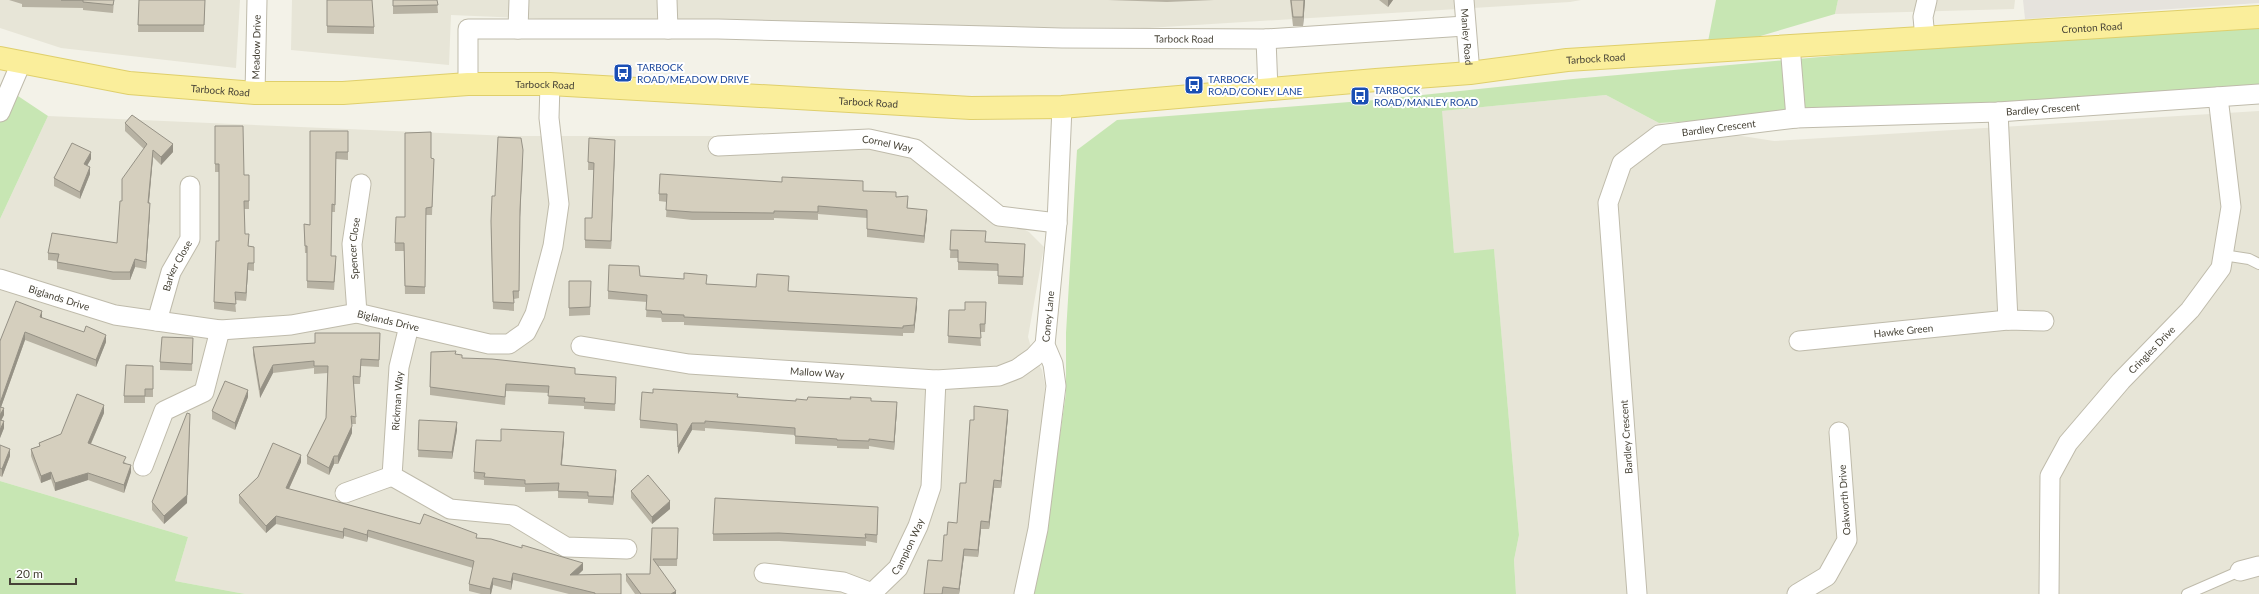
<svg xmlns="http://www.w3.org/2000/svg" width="2259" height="594" viewBox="0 0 2259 594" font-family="Lato,sans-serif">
<rect width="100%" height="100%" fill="#f3f2e8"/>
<path fill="#e7e5d7" d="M0,0H240L236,68L61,48L0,28Z
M292,0H1581L1570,2L1147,28L656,24L451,15L449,65L291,50Z
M1838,0H2015L2014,9L1835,14Z
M1606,95L1659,123L1774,141L2259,111V594H1516L1514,560L1519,535L1494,250L1454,253L1441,111Z
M48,116L511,136H909L999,216L1029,232L1044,247L1028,337L1034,357L1042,370L1045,385L1043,424L1028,532L1015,594H245L175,581L188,537L0,481V219Z"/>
<path fill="#e6e3dd" d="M2023,0H2259V3L2025,19Z"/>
<path fill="#c7e6b3" d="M1716,0H1838L1835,14L1706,52Z
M2259,18V91L1659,123L1606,95L1442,111L1454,253L1494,249L1519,535L1514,560L1516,594H1031L1046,533L1066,393V333L1077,150L1117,120L1375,100L1573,79Z
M12,92L48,116L0,219V116Z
M0,481L188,537L175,581L245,594H0Z"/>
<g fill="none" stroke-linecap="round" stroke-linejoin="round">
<defs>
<path id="service" d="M2223,255L2249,259L2259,264
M2187,594L2240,571"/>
<g id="minor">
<path d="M667,0L668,29"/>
<path id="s1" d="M1464,0L1470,73"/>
<path d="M518,29L519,0"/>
<path d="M1925,38L1923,17L1927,0"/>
<path d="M1266,39L1465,26"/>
<path d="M1790,45L1796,118"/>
<path id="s2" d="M468,84V29H718L1062,38L1266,39L1268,90"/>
<path id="s3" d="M255,93L257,0"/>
<path d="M0,112L21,63"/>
<path d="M1998,112L2008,320"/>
<path id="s4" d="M718,146L869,139L915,149L999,216L1057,223"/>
<path id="s5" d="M0,279L115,315L220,330L291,325L357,313L489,344H509L526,332L535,314L553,246L559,204L549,118L550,84"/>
<path id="s6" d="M357,313L352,244L361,184"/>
<path id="s7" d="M157,321L171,272L190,239V186"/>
<path d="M409,326L399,367L392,476L450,509L513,515L566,547L627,549"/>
<path id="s8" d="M1799,341L2008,320L2044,321"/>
<path id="s9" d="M581,346L689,364L936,380L999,376L1017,369L1034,357L1045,345"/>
<path d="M143,466L164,411L204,392L220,330"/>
<path d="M345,493L392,476"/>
<path d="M2240,571L2259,566"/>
<path id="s10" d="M764,573L843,582L872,593L898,568L918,526L931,487L936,380"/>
<path id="s11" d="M1024,594L1038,529L1056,386L1053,364L1045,345L1057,223L1062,107"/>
<path id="s12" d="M1637,594L1608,203L1622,163L1659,135L1796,118L1998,112L2259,94"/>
<path d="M1797,594L1827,576L1847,540L1839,432"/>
<path id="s13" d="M2049,594L2050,476L2068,443L2121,381L2190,310L2221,268L2231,207L2218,97"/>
</g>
<g id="primary">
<path id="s14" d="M0,58L129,83L255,93H343L468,84H550L971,108L1062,107L1376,80L1470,73L1567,60L2259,17"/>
</g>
</defs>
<use href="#service" stroke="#bfbbab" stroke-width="12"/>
<use href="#minor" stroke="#bfbbab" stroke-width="21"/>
<use href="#primary" stroke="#dfcf6b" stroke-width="24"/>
<use href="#service" stroke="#fff" stroke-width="10"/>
<use href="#minor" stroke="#fff" stroke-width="19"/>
<use href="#primary" stroke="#faee9b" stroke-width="22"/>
</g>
<path fill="#b7b2a3" d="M9,0H114L113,13L83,10V8L22,7V4Z
M139,0H205L204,32H138Z
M327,0L374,27V34L327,33Z
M393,0H437L438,13L393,14Z
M1108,0H1214L1167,2Z
M1290,0H1305L1303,26H1293Z
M1379,0H1393L1388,7Z
M125,123L173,152L161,165L153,157L149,203L150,211L146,269L135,267L130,280H113L57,269V261L48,260V253L117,243L122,201L144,149L125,131Z
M215,126L244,175H249V209H244L245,234L249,241L248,246L254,247V271L248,270L246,301L235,300L236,312L214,309V302L219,241V172H215Z
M310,131H348V160L336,159L335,212H332L331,256L336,264L334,290L307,288V253H305L304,224L310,225Z
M589,138L615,147L611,249L585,248V218H592L594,170H588Z
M431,158L434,159L432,215H426L425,294H405L404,251H395V243L405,217Z
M523,158L520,217L519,298L514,299V311L493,309L491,229Z
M91,159L87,165L90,174L80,199L54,186V178Z
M863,191L896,197L908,204L907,208L927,217L924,243L867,237V218L818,214V220L774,218V220H692L666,217L667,202L659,201V194Z
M951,230L986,242L1025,252L1023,285L998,284V271L958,270V258H950Z
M640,276L707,284L788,291L917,306L914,333H903V336L684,325V322H662L661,318L646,317L647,302L608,299V291Z
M569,281L591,288L590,315L569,316Z
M949,310H986L985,332H980L981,346L948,343Z
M42,318L106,342L96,367L25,340L1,407L4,415L1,420L4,428L0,438V341Z
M380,333L379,367L361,366L360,384H354L356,424H352V433L338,464H334L329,475L307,464V456L326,418L328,373L314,374V368L273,373L260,398L253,355V347L315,343Z
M193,338L192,371L160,370V362Z
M456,354L462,358L575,374L616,385L615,411L584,409V406L548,404L549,393L506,391L505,405L430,395V387Z
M153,366V397H145V403H124V396Z
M248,397L235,430L212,419V411Z
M738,397L796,401L807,400L871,401L897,409L894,450L869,446V449L837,448V446L795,444V435L705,428V431L692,430L678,454L677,431L640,428V420Z
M104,413L91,444L126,463L131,472L124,493L88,480L55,491L51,479L41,483L31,456V449L39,446V443L61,434Z
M1008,417L1001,488H994L989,529H981L978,557L964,556L959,594H924L942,561L947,535L957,523L966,483L974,420Z
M419,420L457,430L452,459L418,457Z
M564,439L562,465L616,477L613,505L588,503V499L558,498V491L525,492V487L484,485V480L474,479V472L501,441Z
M0,445L10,456L2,477L0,476Z
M301,462L289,489L420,524L477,538L583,570L578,575L621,594H569L513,580L511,590L493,585L491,594H481L469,591V584L473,568L368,537L367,542L344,536L343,539L276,524L266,533L239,503V495L258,477Z
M631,491L670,509L652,524L631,498Z
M152,502L187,503L164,524L152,510Z
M878,515L877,543L866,541V546L779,541H713V534Z
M652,528L678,535L677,566H658L676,594H635L626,581V574H650Z"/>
<path fill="#959185" d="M1304,0H1305L1303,26V17Z
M1388,0H1393L1388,7Z
M615,140V147L611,249V241Z
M173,144V152L161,165V157Z
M153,150V157L148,211V203Z
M523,150L520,217L519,298L520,210Z
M91,152V159L84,171V164Z
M90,167V174L80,199V192Z
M150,203V211L146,269V262Z
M927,210V217L924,243V236Z
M135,259V267L130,280V272Z
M248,263V270L246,301V293Z
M917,298V306L914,333V325Z
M42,311V318L40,317Z
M25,332V340L0,410V403Z
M106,335V342L96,367V360Z
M273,365V373L260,398V390Z
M248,390V397L235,430V423Z
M897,402V409L894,450V442Z
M104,405V413L88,450V443Z
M4,408V415L0,423V415Z
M1008,410V417L1001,488V481Z
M4,421V428L0,438V430Z
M190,421L187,503L164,524V516Z
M457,422V430L452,459V452Z
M692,423V430L678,454V447Z
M352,426V433L338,464V456Z
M564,432V439L561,472V465Z
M10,449V456L2,477V469Z
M301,455V462L286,495V488Z
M334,456V464L329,475V468Z
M131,465V472L124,493V485Z
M616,470V477L613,505V497Z
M51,472V479L41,483V476Z
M88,473V480L55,491V483Z
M994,480V488L989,529V522Z
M670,501V509L652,524V517Z
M276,516V524L266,533V526Z
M981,521V529L978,557V550Z
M344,528V536L343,539V532Z
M368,530V537L367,542V535Z
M964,549V556L959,594V589Z
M583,563V570L570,582V575Z
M513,573V580L511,590V582Z
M493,578V585L491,594H490V589Z
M676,591V594H671Z"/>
<path fill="#d5cfbe" stroke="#959185" d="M61,0H114L113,5L83,2V0Z
M139,0H205L204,25H138Z
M327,0H372L374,27L327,26Z
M393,0H437L438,5L393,6Z
M1291,0H1304L1303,17H1293Z
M132,115L173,144L161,157L153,150L148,203H150L146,262L135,259L130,272H113L57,262L59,254L48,253L52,233L117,243L120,201H122V179L147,144L125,123Z
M215,126H243L244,175H249V201H244L245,234H249L248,246L254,247V263H248L246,293L235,292L236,304L214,302L216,241H219V164H215Z
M310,131H348V152H336L335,205L332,204L331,256H336L334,282L307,281V246H305L304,224L310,225Z
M431,132V158L434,159L432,207L426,208L425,287L405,286L404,243H395L396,217H405V133Z
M498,137L521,138L523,150L520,210L519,291H513L514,303L493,302L491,221L492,196H495Z
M589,138L615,140L611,241L585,240V218H592L594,163L588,162Z
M72,143L91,152L84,164L90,167L80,192L54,178Z
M660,174L782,182V177L863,181V191L896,192V197L908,196L907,208L927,210L924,236L867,229V210L818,206V212L774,211V213L692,212L666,210L667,194H659Z
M951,230L986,231L985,242L1025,244L1023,277L998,276V264L958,262V250H950Z
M609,265L639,266L640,276L684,279V273L707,275L706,284L756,287L757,274L789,276L788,291L917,298L914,325L903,326V328L684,317V315L662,314L661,311L646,310L647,295L608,291Z
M569,281H591L590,307L569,308Z
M16,301L42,311L40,317L84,332L86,326L106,335L96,360L25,332L0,403V341Z
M965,302H986L985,324H980L981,338L948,336L949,310H965Z
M315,333H380L379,360L361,359L360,377L353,376L356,417L351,416L352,426L338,456H334L329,468L307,456L326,418L328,366H314V361L273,365L260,390L253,347L315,343Z
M162,337L193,338L192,364L160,362Z
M456,351L455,354L462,355V358L492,359L575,368V374L616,377L615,404L584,402L585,398L548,396L549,386L506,384L505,397L430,387L431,352Z
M126,365L153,366V389H145V396H124Z
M225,381L248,390L235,423L212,411Z
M653,389L738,394L737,397L796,401V399L807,400L808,397L851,399L850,397L871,398V401L897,402L894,442L869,439V441L837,440V439L795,436V428L705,421V423H692L678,447L677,424L640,420L642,392L653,393Z
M77,394L104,405L88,443L126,457L123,463L131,465L124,485L88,473L55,483L51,472L41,476L31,449L40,446L39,443L61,434Z
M974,406L1008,410L1001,481L994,480L989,522L981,521L978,550L964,549L959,589L943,587L942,594H924L928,560L942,561L944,535H947L948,522L957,523L960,483H966L970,420H974Z
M0,407L4,408L0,415Z
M187,413L190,414L187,495L164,516L152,502Z
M0,420L4,421L0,430Z
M419,420L457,422L452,452L418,450Z
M501,429L564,432L561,465L616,470L613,497L588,496V492L558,491L559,483L525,484V480L484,477L485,473L474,472L476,440L501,441Z
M273,443L301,455L286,488L420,524L424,514L477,534L476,538L491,539L522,548V545L583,563L570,575L621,574V594H595V593L513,573L511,582L493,578L490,589L469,584L474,561L368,530L367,535L344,528L343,532L276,516L266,526L239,495L258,477Z
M0,445L10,449L2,469L0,468Z
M648,475L670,501L652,517L631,491Z
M715,498L878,507L877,535L865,534L866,538L779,533L713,534Z
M652,528H678L677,559H653L676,591L671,594H641L626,574H650Z"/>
<defs>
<symbol id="bus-square" viewBox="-11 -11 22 22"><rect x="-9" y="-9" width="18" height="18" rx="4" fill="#1a4fb4" stroke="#fff"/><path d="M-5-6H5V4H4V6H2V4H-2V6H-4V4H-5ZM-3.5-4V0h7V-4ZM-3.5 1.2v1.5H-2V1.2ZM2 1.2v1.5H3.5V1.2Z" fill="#fff"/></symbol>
</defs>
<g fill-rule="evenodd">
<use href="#bus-square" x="612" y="62" width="22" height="22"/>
<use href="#bus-square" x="1183" y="74" width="22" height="22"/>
<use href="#bus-square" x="1349" y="85" width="22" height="22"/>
</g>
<g text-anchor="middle" stroke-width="4" stroke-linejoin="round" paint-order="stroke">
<g font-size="10" fill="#474337" stroke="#fff">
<text dy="4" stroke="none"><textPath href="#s14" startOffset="2099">Cronton Road</textPath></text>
<text dy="4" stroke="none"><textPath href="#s1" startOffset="37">Manley Road</textPath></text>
<text dy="4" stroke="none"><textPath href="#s2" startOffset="771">Tarbock Road</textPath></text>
<text dy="4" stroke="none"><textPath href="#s3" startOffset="46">Meadow Drive</textPath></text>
<text dy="4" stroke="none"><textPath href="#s14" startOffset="1602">Tarbock Road</textPath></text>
<text dy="4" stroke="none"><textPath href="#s14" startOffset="548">Tarbock Road</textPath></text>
<text dy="4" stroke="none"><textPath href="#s14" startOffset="223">Tarbock Road</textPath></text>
<text dy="4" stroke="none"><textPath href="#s14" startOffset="872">Tarbock Road</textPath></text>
<text dy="4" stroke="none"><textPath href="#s12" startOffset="866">Bardley Crescent</textPath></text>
<text dy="4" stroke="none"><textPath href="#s12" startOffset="541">Bardley Crescent</textPath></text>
<text dy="4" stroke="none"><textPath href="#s4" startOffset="170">Cornel Way</textPath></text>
<text dy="4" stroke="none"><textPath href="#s6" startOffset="65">Spencer Close</textPath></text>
<text dy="4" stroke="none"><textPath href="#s7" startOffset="59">Barker Close</textPath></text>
<text dy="4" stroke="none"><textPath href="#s5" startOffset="62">Biglands Drive</textPath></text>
<text dy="4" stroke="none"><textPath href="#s11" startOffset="282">Coney Lane</textPath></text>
<text dy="4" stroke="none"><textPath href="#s5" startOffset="397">Biglands Drive</textPath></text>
<text dy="4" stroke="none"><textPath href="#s8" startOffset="105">Hawke Green</textPath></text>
<text dy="4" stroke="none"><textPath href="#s13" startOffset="281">Cringles Drive</textPath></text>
<text dy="4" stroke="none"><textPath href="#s9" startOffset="238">Mallow Way</textPath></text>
<text transform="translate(397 401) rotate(-86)" y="4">Rickman Way</text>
<text transform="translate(1626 437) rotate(-94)" y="4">Bardley Crescent</text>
<text transform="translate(1844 500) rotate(-94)" y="4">Oakworth Drive</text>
<text dy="4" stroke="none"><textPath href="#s10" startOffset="170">Campion Way</textPath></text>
</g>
<g font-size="10" fill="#164399" stroke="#fff" text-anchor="start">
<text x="637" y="71">TARBOCK<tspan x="637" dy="12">ROAD/MEADOW DRIVE</tspan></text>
<text x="1208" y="83">TARBOCK<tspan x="1208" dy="12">ROAD/CONEY LANE</tspan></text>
<text x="1374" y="94">TARBOCK<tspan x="1374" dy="12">ROAD/MANLEY ROAD</tspan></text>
</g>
</g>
<path d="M10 578v6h66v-6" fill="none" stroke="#474337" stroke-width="2"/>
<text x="16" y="578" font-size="12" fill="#474337" stroke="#ffffff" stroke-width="3" paint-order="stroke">20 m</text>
</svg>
